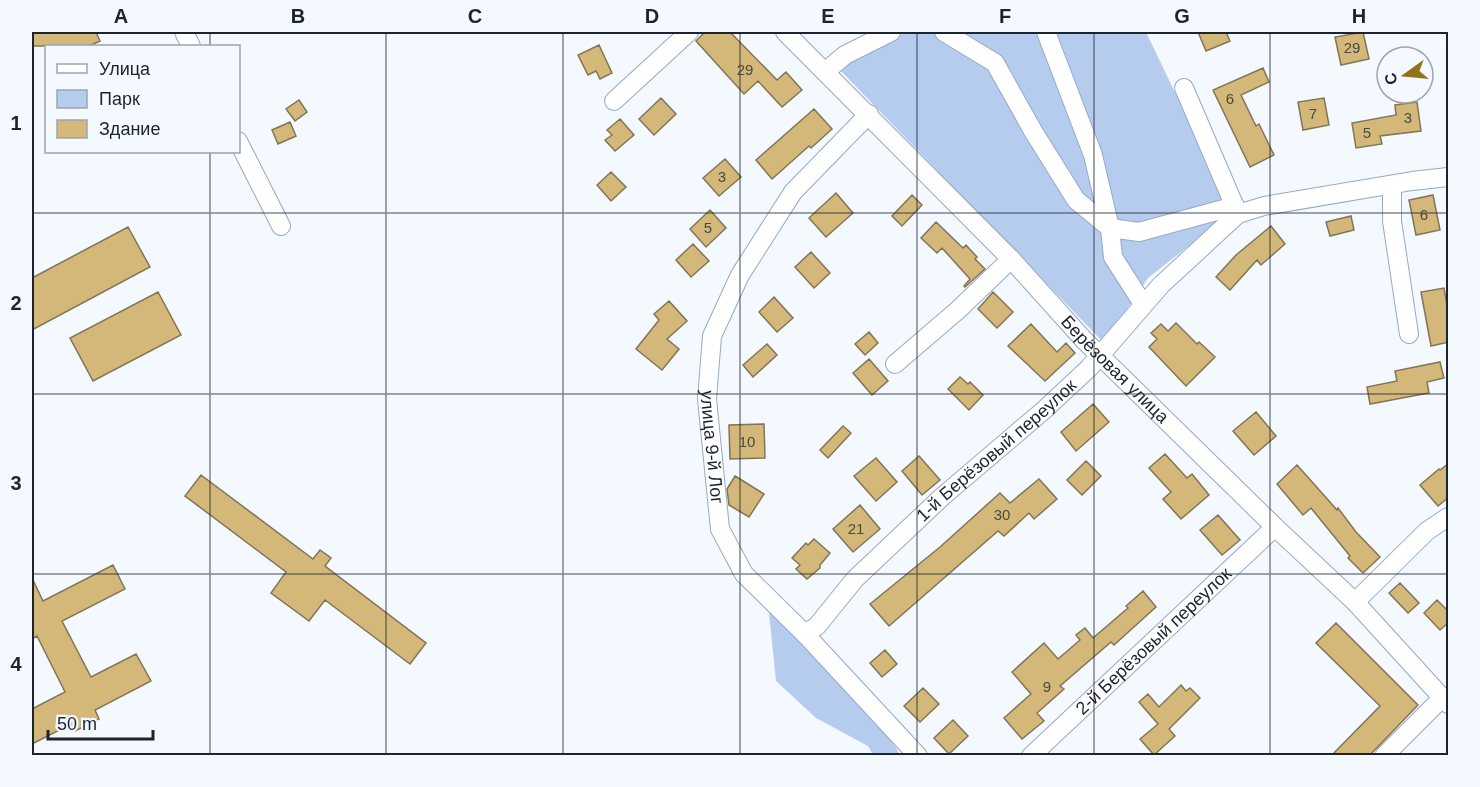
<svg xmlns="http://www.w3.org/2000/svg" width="1480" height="787" viewBox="0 0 1480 787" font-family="Arial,sans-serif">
<rect width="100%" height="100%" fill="#f4f8ff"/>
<path fill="#b6ccef" d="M907,32H1146L1225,197L1223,219L1148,278L1104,343L838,68L846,56Z
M768,603L883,725L900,755H873L868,746L816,718L776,681Z"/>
<path fill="#d3b87a" stroke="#827555" stroke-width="1.5" d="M32,32H96L100,41L89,46H32Z
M705,32H730L777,80L786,72L802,90L782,107L758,81L744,94L696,41Z
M1198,32H1226L1230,41L1206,51Z
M1363,32L1369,59L1341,65L1335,37Z
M599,45L612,73L600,79L596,71L588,75L578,55Z
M1263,68L1269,82L1241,95L1256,126L1259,124L1274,155L1250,167L1213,90Z
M661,98L676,114L654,135L639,119Z
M1324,98L1329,125L1303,130L1298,102Z
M299,100L307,112L295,121L286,109Z
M1417,102L1421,131L1380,136L1382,144L1356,148L1352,123L1396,115L1395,105Z
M814,109L832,129L811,148L809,146L772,179L756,160Z
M620,119L634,135L615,151L605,140L612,135L607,130Z
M290,122L296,136L278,144L272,130Z
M725,159L741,177L719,196L703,178Z
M611,172L626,187L611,201L597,185Z
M836,193L853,213L826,237L809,218Z
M912,195L922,205L902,226L892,216Z
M1433,195L1440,230L1416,235L1409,200Z
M710,210L726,228L706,247L690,229Z
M1351,216L1354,230L1330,236L1326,222Z
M936,222L963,248L966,245L977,257L975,259L985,269L965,287L964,286L970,279L942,248L937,253L921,238Z
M1271,226L1285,244L1261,265L1257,260L1230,290L1216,277L1236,255Z
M128,227L150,267L32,330V278Z
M693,244L709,261L691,277L676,260Z
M811,252L830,273L814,288L795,267Z
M1444,288L1449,317V342L1431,346L1421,292Z
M158,292L181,335L93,381L70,338Z
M993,292L1013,312L997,328L978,309Z
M774,297L793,318L777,332L759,312Z
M669,301L687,321L667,339L679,349L662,370L636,349L659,320L654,314Z
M1176,323L1197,344L1199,342L1215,357L1186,386L1149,347L1157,339L1151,333L1161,324L1168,331Z
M1031,324L1057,352L1066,343L1075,353L1045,381L1008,346Z
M869,332L878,343L865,355L855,344Z
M767,344L777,355L753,377L743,365Z
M869,359L888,381L872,395L853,373Z
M1440,362L1444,378L1427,382L1429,393L1370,404L1367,387L1397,381L1395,371Z
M960,377L968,384L970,382L983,395L969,410L948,389Z
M1093,404L1109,422L1076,451L1061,432Z
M1256,412L1276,436L1254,455L1233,431Z
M764,424L765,458L730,459L729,425Z
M843,426L851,433L828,458L820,450Z
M1165,454L1187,478L1192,474L1209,495L1181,519L1163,499L1171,492L1149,468Z
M919,456L940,480L922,495L902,471Z
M876,458L897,482L876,501L854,476Z
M1086,461L1101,476L1082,495L1067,480Z
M1449,463V497L1438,506L1420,485L1439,469L1440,470Z
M1297,465L1337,510L1338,508L1356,532L1380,557L1363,573L1348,558L1350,556L1311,508L1303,515L1277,484Z
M201,475L313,559L320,550L331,558L325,566L426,643L410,664L325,600L309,621L271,593L286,572L185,496Z
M735,476L764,494L749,517L729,505L727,489Z
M1039,479L1057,499L1034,519L1029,513L1004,536L998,531L889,626L870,604L940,547L1000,493L1010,503Z
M860,505L880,529L853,552L833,529Z
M1218,515L1240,540L1222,555L1200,530Z
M814,539L830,553L820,565V568L807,579L796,569L800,565L792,558L806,543L808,545Z
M113,565L125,589L62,621L91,677L136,654L151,681L95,710L99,719L75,731L71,724L32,744V709L65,692L37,636L32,639V578L43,601Z
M1400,583L1419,603L1408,613L1389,593Z
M1143,591L1156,607L1114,645L1111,642L1060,686L1064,689L1037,713L1044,721L1022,739L1004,718L1031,694L1012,672L1044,643L1058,659L1080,640L1076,635L1085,628L1093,638L1128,608L1126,606Z
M1437,600L1449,612V622L1440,630L1424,613Z
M1336,623L1418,705L1369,756H1331L1380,706L1316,643Z
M885,650L897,664L882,677L870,663Z
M1181,685L1186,691L1190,688L1200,698L1169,729L1175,736L1154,755L1140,739L1158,724L1139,702L1148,694L1159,707Z
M923,688L939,704L920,722L904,706Z
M953,720L968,736L949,754L934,738Z"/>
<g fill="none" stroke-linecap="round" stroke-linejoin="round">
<defs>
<g id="minor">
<path d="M184,32L191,46"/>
<path id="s1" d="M785,32L1011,259L1084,340L1275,527L1355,602L1448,704"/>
<path d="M944,32L995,63L1033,131L1076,200L1110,228L1139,232L1235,206"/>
<path d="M1046,32L1093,155L1110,228L1113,257L1143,304"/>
<path d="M826,71L845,55L891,32"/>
<path d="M1184,88L1238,214"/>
<path d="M614,101L689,32"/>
<path id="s2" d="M869,114L793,192L740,275L712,336L707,399L720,529L744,574L805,634L918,756"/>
<path d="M238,141L281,226"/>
<path d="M1392,185V221L1409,334"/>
<path d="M895,364L958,310L1011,259"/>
<path d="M1355,602L1427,531L1448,517"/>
<path id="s3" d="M805,634L817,626L855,579L943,496L1044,410L1089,368L1161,285L1238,214L1264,206L1412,181L1448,177"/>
<path id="s4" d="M1031,756L1275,527"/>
<path d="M1384,756L1442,698"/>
</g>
</defs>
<use href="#minor" stroke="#96a9c7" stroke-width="20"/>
<use href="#minor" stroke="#fff" stroke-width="18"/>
</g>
<path fill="none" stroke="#1c242f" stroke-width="1.5" stroke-opacity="0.55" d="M210,32V46M386,32V756M563,32V756M740,32V756M917,32V756M1094,32V756M1270,32V756M210,152V756M32,213H1448M32,394H1448M32,574H1448"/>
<g text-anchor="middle" stroke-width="5" stroke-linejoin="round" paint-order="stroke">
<g font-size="15" fill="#4a4942">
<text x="1352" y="53">29</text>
<text x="745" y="75">29</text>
<text x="1230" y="104">6</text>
<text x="1313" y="119">7</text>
<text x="1408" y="123">3</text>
<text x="1367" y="138">5</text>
<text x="722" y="182">3</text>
<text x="1424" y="220">6</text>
<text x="708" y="233">5</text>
<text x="747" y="447">10</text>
<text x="1002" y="520">30</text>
<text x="856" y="534">21</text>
<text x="1047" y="692">9</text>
</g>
<g font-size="18" fill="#1c242f" stroke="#f4f8ff">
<text dy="6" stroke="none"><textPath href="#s1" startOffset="472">Берёзовая улица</textPath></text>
<text dy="6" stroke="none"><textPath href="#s2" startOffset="386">улица 9-й Лог</textPath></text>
<text dy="6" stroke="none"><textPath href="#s3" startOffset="266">1-й Берёзовый переулок</textPath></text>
<text dy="6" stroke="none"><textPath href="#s4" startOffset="168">2-й Берёзовый переулок</textPath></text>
</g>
</g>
<rect width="1480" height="787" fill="none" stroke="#f4f8ff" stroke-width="66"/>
<rect x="45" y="45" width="195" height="108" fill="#f4f8ff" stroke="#9ea3ac" stroke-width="1.5"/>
<rect x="57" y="64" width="30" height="9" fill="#ffffff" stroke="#9ea3ac" stroke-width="1.5"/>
<text x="99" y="75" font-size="18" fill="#1c242f">Улица</text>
<rect x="57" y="90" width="30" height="18" fill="#b6ccef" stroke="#9ea3ac" stroke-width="1.5"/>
<text x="99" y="105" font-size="18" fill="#1c242f">Парк</text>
<rect x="57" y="120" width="30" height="18" fill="#d3b87a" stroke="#9ea3ac" stroke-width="1.5"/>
<text x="99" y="135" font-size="18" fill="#1c242f">Здание</text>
<g transform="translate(1405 75) rotate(255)"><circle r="28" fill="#f4f8ff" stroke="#9ea3ac" stroke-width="1.5"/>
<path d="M0-4.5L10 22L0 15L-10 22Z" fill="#92731a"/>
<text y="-9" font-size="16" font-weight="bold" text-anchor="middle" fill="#1c242f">С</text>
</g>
<path d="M48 730v9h105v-9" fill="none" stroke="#1c242f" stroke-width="3"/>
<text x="57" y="730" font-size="18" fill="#1c242f" stroke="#f4f8ff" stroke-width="4.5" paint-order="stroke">50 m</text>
<rect x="33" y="33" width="1414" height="721" fill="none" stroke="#1c242f" stroke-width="2"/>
<g font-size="20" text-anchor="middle" font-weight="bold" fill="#1c242f">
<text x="121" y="23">A</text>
<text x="298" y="23">B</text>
<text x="475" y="23">C</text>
<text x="652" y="23">D</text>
<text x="828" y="23">E</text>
<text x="1005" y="23">F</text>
<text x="1182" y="23">G</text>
<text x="1359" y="23">H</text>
<text x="16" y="130">1</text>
<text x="16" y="310">2</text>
<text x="16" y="490">3</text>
<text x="16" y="671">4</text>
</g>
</svg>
